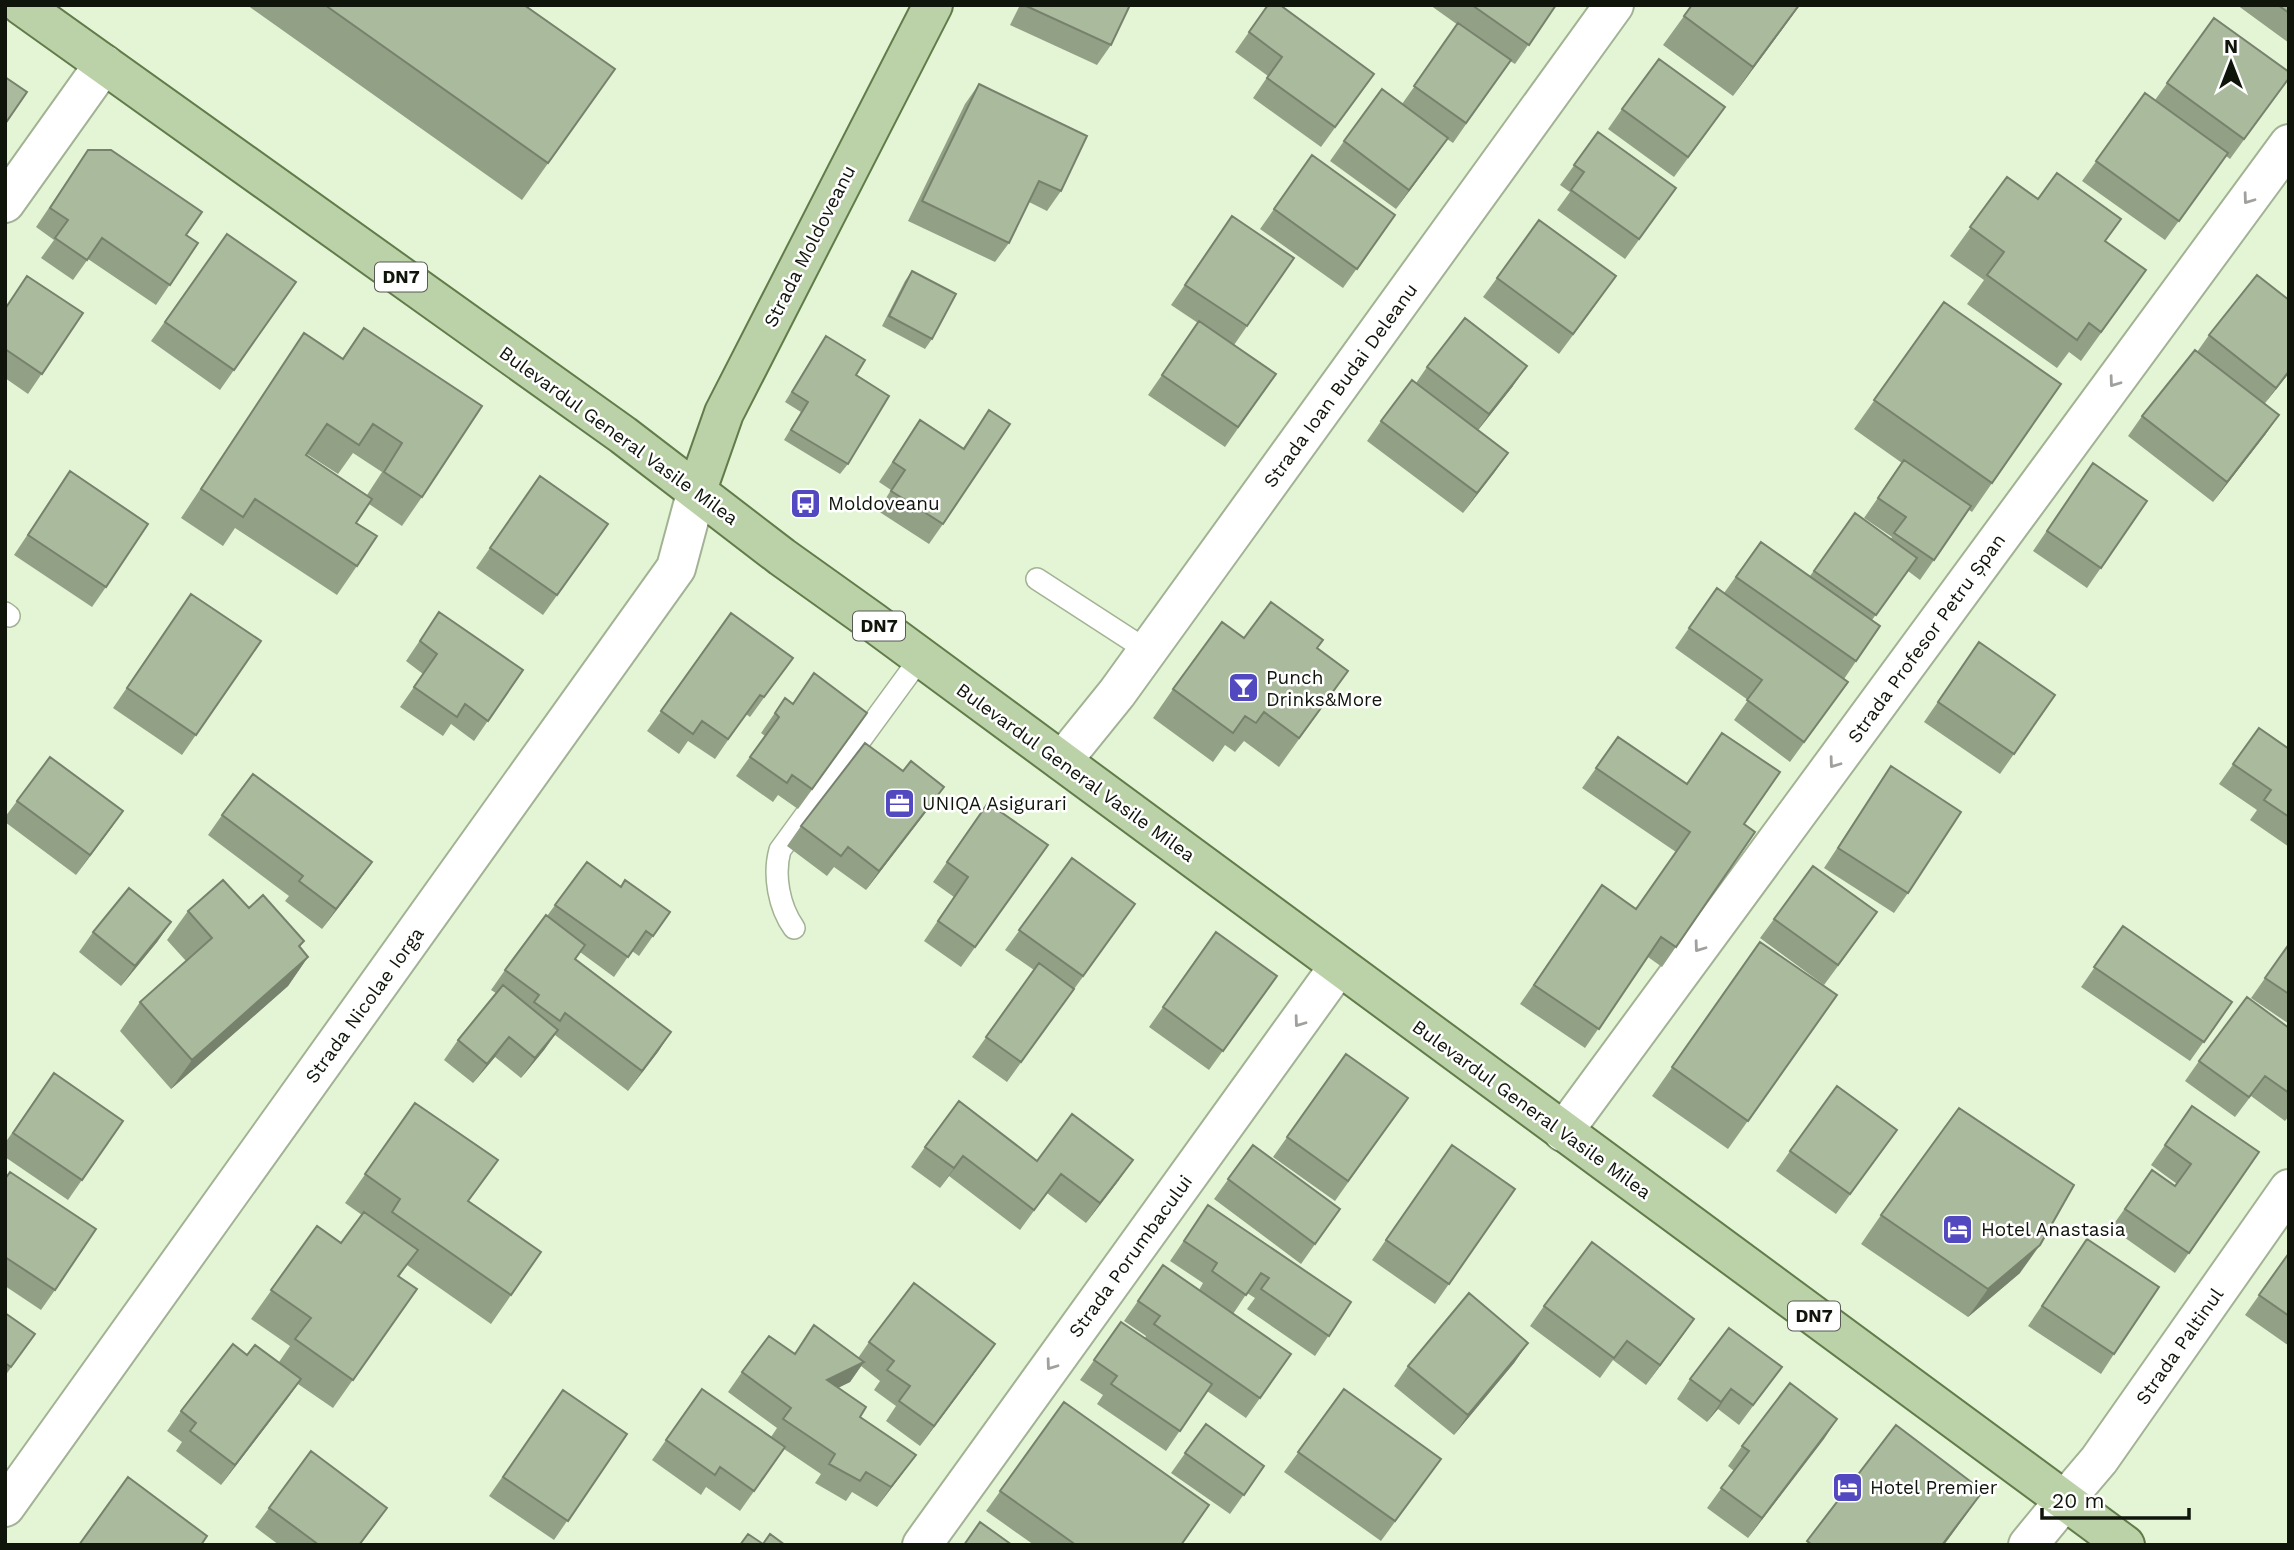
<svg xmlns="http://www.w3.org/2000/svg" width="2294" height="1550" viewBox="0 0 2294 1550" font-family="'Work Sans',sans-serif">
<rect width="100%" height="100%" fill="#e4f5d5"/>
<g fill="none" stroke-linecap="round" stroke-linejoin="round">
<defs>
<path id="lane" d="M1037,579L1148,651
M5,613L9,616
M794,928C779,907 773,875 780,850L921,657"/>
<path id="street" d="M5,203L104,64
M1062,761L1117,693L1614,5
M1563,1132L2289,144
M2065,1500L2099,1460L2289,1189
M922,1545L1339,966"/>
<path id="secondary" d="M5,1507L676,568L697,490
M2028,1545L2065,1500"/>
<path id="primary" d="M21,5L623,435L782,557L873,622L2125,1545
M697,490L724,413L933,5"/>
</defs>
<use href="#lane" stroke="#a2b294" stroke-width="24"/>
<use href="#street" stroke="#a2b294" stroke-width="42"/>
<use href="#secondary" stroke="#a2b294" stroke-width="42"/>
<use href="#primary" stroke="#627b4a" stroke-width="42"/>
<use href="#lane" stroke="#fff" stroke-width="21"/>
<use href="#street" stroke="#fff" stroke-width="38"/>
<use href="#secondary" stroke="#fff" stroke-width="38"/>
<use href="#primary" stroke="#bbd1a7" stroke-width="38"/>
</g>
<path fill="#92a086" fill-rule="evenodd" d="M247,5H524L615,69L522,200Z
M1020,5H1130L1111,45L1097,65L1010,25Z
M1268,5L1374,74L1321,147L1253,98L1268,76L1235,52Z
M1430,5H1556L1515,64L1510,61L1453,143L1447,139L1396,209L1330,161L1344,141L1402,104L1458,25Z
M1692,5H1800L1733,96L1663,45Z
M2237,5H2289V43Z
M2214,18L2289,78L2230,159L2226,156L2165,240L2082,181L2145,93L2155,100Z
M979,84L1061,191L1047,211L1029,202L1009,243L995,262L908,221L965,104Z
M1622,109L1711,127L1674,177L1608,129Z
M1598,132L1662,208L1625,259L1557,210L1570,192L1560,185Z
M88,150L186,235L198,243L156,305L88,259L73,280L41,258L54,240L36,227Z
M1312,155L1395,215L1343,288L1260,229Z
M2007,177L2038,199L2105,241L2146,270L2081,361L2069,352L2057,368L1967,304L1984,280L1950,256Z
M1232,216L1294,258L1234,345L1276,374L1225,447L1148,395L1198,323L1171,305Z
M227,234L296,282L220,390L151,341Z
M912,271L932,339L925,349L882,326L905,281Z
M1497,278L1602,296L1559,354L1483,297Z
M1944,302L2061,384L1972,512L1969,510L1920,580L1908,571L1872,620L1880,626L1844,679L1848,682L1790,762L1734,720L1748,700L1675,648L1717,588L1724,593L1761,542L1810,576L1855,513L1891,539L1892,537L1864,518L1902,463L1854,429Z
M5,308L83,313L28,394L5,378Z
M364,328L422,497L402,526L369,504L356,523L357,566L337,595L235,528L223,546L181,518L304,333L342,359ZM353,453L382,472L367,495L306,455L307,454L338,474Z
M2209,335L2289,373L2264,404L2279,415L2265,435L2213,502L2128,436L2142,416L2197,352Z
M826,336L856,375L848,464L840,474L784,440L801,412L785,402Z
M1427,367L1513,386L1478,430L1508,453L1463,513L1367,441L1381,421L1416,383Z
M989,410L943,524L929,544L878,511L891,490L879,482L920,420L963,448Z
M2093,463L2147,501L2087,588L2033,551Z
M70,471L106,587L92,607L14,555Z
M540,476L608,524L543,615L476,568Z
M191,594L261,641L182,755L113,708Z
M439,612L523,670L474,741L451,724L443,736L400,707L423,674L406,661Z
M731,613L793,658L750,717L746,714L715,759L688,741L679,754L647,731Z
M1244,638L1317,649L1348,671L1279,767L1244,741L1235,752L1225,745L1213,762L1153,718L1173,689Z
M1979,642L2055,695L2000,774L1924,722Z
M785,698L793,704L854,732L798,809L778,795L773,802L736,776L765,736L761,733Z
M2259,728L2289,749V847L2250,820L2257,810L2219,784Z
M1618,737L1755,832L1662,967L1648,957L1585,1048L1520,1004L1602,885L1636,909L1676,852L1582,788Z
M1891,766L1908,893L1894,913L1824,868Z
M903,771L944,787L866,890L834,867L827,876L787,846L801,826Z
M17,801L123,811L76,875L5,822V817Z
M988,803L1048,845L961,967L924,941L954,897L933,882Z
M222,815L358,882L322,929L285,901L289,896L208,835Z
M1072,858L1121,924L1007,1082L972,1057L1034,970L1005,950Z
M587,862L621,887L670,912L639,956L632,951L614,977L580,952L575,959L671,1032L628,1091L555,1035L544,1050L521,1078L495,1057L473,1083L444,1060L458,1040L496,993L491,990L505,970L547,916Z
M249,908L304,941L300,947L308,957L288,986L171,1089L120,1031L140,1002L186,961L167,940L188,911Z
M1774,919L1863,932L1824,985L1760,938Z
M171,922L157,942L121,986L79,952L93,932Z
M2123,926L2232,1002L2190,1061L2081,987Z
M1216,932L1277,976L1209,1070L1149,1027Z
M1760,942L1837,995L1728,1149L1652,1096Z
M2289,944V1024L2251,998Z
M2289,1028V1116L2285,1121L2251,1096L2235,1117L2185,1081L2199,1061Z
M1346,1054L1408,1098L1335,1201L1273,1157Z
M54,1073L123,1121L68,1200L5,1157V1143Z
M415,1103L468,1202L541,1252L491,1324L407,1265L399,1277L417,1289L333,1408L298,1384L221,1485L176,1451L182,1442L167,1431L181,1411L247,1355L279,1362L290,1346L251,1319L317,1226L341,1243L362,1215L345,1203Z
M2192,1106L2259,1152L2175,1273L2111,1228L2152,1170L2175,1186L2177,1184L2151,1165Z
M1897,1130L1836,1214L1776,1171L1790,1151Z
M1253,1145L1340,1209L1301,1264L1214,1199Z
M1452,1145L1515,1189L1435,1304L1372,1260Z
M925,1147L1037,1161L1119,1180L1086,1223L1047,1193L1020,1230L949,1176L940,1188L911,1167Z
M5,1178L55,1290L41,1310L5,1286Z
M1208,1205L1351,1302L1315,1356L1247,1309L1255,1298L1247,1293L1233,1314L1291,1354L1246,1418L1207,1391L1166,1451L1097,1404L1103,1395L1080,1380L1121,1322L1145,1338L1146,1336L1124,1321L1163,1265L1199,1290L1203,1283L1170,1261Z
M1881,1215L2020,1273L1968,1317L1861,1244Z
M2087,1239L2114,1354L2101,1374L2028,1326Z
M2289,1253V1346L2245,1315Z
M1544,1306L1694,1319L1646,1385L1613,1360L1600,1378L1530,1326Z
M5,1313L35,1334L5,1376Z
M869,1342L981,1364L920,1446L886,1421L896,1406L874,1390L880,1381L861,1366L850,1382L838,1388L902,1474L877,1507L852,1492L846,1501L815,1483L821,1474L784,1449L740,1511L706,1487L701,1495L652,1460L702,1389L771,1437L777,1428L728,1392L742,1372L794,1353L858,1358Z
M1528,1343L1514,1363L1454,1435L1394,1386L1408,1366Z
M1782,1367L1739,1425L1718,1409L1707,1422L1677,1399L1690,1379Z
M1344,1389L1441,1459L1381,1541L1284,1472Z
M563,1390L627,1434L554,1540L489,1496Z
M1064,1402L1181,1545H1034L986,1511Z
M1837,1419L1748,1538L1707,1508L1734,1471L1728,1466L1742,1446Z
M1206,1424L1264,1466L1230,1514L1171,1473Z
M269,1508H387L360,1545H279L255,1527Z"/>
<path fill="#77826d" d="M1799,5H1800L1733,96L1753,67Z
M1448,138L1434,158L1396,209L1409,190Z
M1527,366L1513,386L1475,434L1489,414Z
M2289,371V373L2262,407L2276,388Z
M2279,415L2265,435L2213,502L2227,482Z
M1508,453L1494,473L1463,513L1477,493Z
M944,787L930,807L866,890L879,871Z
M123,811L109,831L76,875L90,855Z
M372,862L358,882L322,929L336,909Z
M171,922L157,942L121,986L135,966Z
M308,957L288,986L171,1089L192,1060Z
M558,1030L544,1050L521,1078L535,1058Z
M671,1032L658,1052L628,1091L642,1071Z
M509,1037L495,1057L473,1083L487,1064Z
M963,1156L949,1176L940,1188L954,1168Z
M1133,1160L1119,1180L1086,1223L1100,1203Z
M2040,1245L2020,1273L1968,1317L1988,1289Z
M1694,1319L1681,1338L1646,1385L1660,1365Z
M1528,1343L1514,1363L1454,1435L1468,1415Z
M995,1344L981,1364L920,1446L934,1426Z
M864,1362L850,1382L813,1400L827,1380Z
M301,1379L287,1399L221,1485L235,1465Z
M1731,1389L1718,1409L1707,1422L1721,1402Z
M1837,1419L1824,1439L1748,1538L1762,1518Z
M916,1455L902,1474L877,1507L891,1487Z
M1983,1491L1963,1519L1944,1545H1942Z"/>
<path fill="#aaba9c" stroke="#77826d" stroke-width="2" d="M325,5H524L615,69L548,163Z
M1024,5H1130L1111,45Z
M1268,5H1280L1374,74L1335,127L1267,78L1282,57L1249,32Z
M1472,5H1556L1529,45Z
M1692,5H1799L1753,67L1684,16Z
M2278,5H2289V13Z
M2214,18L2289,72V78L2244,139L2167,83Z
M1458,23L1511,60L1466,123L1414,86Z
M1659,59L1725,107L1688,157L1622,109Z
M5,77L27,92L5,124Z
M979,84L1087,136L1061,191L1039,181L1009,243L922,201Z
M1382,89L1448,138L1409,190L1344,141Z
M2145,93L2228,153L2179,221L2096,161Z
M1598,132L1676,188L1639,239L1571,190L1584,172L1574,165Z
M88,150H111L202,212L186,235L198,243L170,285L102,238L87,260L55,238L68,220L50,208Z
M1312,155L1395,215L1357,269L1274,209Z
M2057,173L2121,219L2105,241L2146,270L2101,332L2089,323L2077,340L1987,275L2004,252L1970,227L2007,177L2038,199Z
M1232,216L1294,258L1247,326L1185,285Z
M1539,220L1616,276L1573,334L1497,278Z
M227,234L296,282L234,370L165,322Z
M912,271L956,294L932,339L889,316Z
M2257,275L2289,300V371L2276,388L2209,335Z
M27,276L83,313L42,374L5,349V309Z
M1944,302L2061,384L1992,483L1874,400Z
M1465,318L1527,366L1489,414L1427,367Z
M1199,321L1276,374L1238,427L1162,375Z
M364,328L482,406L422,497L384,472L402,443L373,424L359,445L327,424L306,455L372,499L356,523L377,536L357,566L255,499L243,517L201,489L304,333L343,359Z
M826,336L865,360L856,375L889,396L848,464L791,430L808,402L792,392Z
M2195,350L2279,415L2227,482L2142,416Z
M1412,380L1508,453L1477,493L1381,421Z
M989,410L1010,424L943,524L891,491L905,470L893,462L920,420L964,449Z
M1904,460L1971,506L1934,560L1894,533L1906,517L1878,498Z
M2093,463L2147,501L2101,568L2047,531Z
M70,471L148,524L106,587L28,535Z
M540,476L608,524L557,595L490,548Z
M1855,513L1917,558L1876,615L1814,571Z
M1761,542L1880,626L1856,661L1736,577Z
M1717,588L1848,682L1804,742L1747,700L1762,680L1689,628Z
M191,594L261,641L196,735L127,688Z
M1271,602L1323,640L1317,648L1348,671L1299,738L1264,712L1256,723L1245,716L1233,733L1173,689L1222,622L1244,638Z
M439,612L523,670L488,721L465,704L457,717L414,687L437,654L420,641Z
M731,613L793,658L764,697L760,695L728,739L702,721L693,734L661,711Z
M1979,642L2055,695L2014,754L1938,702Z
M814,673L867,713L812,789L792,775L787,783L750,757L779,717L775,713L785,698L793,704Z
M2259,728L2289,749V817L2264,800L2271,790L2233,764Z
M1722,733L1780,772L1744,824L1755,832L1676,947L1661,937L1599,1029L1534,985L1602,885L1636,909L1690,832L1596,768L1618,737L1687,784Z
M865,743L903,771L911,761L944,787L879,871L848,847L841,856L801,826Z
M50,757L123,811L90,855L17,801Z
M1891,766L1961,812L1908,893L1838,848Z
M253,774L372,862L336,909L299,881L303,876L222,815Z
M988,803L1048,845L975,947L938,921L968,877L947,862Z
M1072,858L1135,904L1083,976L1019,930Z
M587,862L621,887L625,880L670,912L653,936L646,931L628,957L555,905Z
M1813,866L1877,912L1838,965L1774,919Z
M223,880L249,908L263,895L304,941L299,946L308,957L192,1060L140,1002L212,938L188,911Z
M129,888L171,922L135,966L93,932Z
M546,915L585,945L575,959L671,1032L642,1071L565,1013L560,1021L534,1002L539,995L505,970Z
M2123,926L2232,1002L2204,1042L2094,967Z
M1216,932L1277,976L1223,1051L1163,1007Z
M1760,942L1837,995L1748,1121L1672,1067Z
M2289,944V994L2265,978Z
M1039,963L1074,989L1021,1062L986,1037Z
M503,985L558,1030L535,1058L509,1037L487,1064L458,1040Z
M2247,997L2289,1028V1093L2265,1076L2249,1097L2199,1061Z
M1346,1054L1408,1098L1348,1181L1287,1137Z
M54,1073L123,1121L82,1180L13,1133Z
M1837,1086L1897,1130L1850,1194L1790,1151Z
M959,1101L1037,1161L1072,1114L1133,1160L1100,1203L1061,1174L1034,1210L963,1156L954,1168L925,1147Z
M415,1103L498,1160L468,1201L541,1252L511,1295L392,1212L400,1199L365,1174Z
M2192,1106L2259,1152L2189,1253L2125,1209L2152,1170L2175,1186L2191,1164L2165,1145Z
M1959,1108L2074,1185L2040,1245L1988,1289L1881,1215Z
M1253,1145L1340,1209L1315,1244L1228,1179Z
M1452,1145L1515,1189L1449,1284L1386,1240Z
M10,1172L96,1229L55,1290L5,1257V1179Z
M1208,1205L1351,1302L1329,1336L1261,1289L1269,1278L1261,1273L1246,1295L1212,1271L1217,1263L1184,1241Z
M364,1212L418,1250L398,1276L417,1289L353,1380L295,1339L311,1318L271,1290L317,1226L341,1243Z
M2087,1239L2159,1287L2114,1354L2042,1306Z
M1592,1242L1694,1319L1660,1365L1627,1341L1614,1358L1544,1306Z
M2289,1253V1316L2259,1295Z
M1163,1265L1291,1354L1260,1398L1154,1324L1160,1316L1138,1301Z
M914,1283L995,1344L934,1426L899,1401L910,1386L887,1370L894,1361L869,1342Z
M1469,1293L1528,1343L1468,1415L1408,1366Z
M5,1313L35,1334L11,1367L5,1363Z
M1121,1322L1212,1384L1180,1431L1111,1384L1117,1376L1094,1360Z
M814,1325L864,1362L827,1380L866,1407L860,1417L916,1455L891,1487L866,1472L860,1481L829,1464L835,1454L783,1419L791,1408L742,1372L769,1336L795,1354Z
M1729,1328L1782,1367L1753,1405L1731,1389L1721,1402L1690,1379Z
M233,1344L247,1355L255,1345L301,1379L235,1465L190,1431L196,1423L181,1411Z
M1790,1383L1837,1419L1762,1518L1721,1488L1749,1451L1742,1446Z
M702,1389L785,1447L754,1491L720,1467L715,1475L666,1440Z
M1344,1389L1441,1459L1395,1521L1298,1452Z
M563,1390L627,1434L568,1521L503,1477Z
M1064,1402L1209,1505L1181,1545H1076L1000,1491Z
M1206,1424L1264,1466L1244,1495L1185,1453Z
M1896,1425L1983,1491L1942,1545H1812L1807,1541Z
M311,1451L387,1508L359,1545H319L269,1508Z
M128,1477L207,1536L201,1545H79Z
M980,1522L1012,1545H964Z
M748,1534L763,1544L770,1534L785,1545H740Z"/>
<defs><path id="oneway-chevron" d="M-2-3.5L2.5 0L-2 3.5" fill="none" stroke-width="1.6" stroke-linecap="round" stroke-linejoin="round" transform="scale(1.75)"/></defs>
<g stroke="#9fa19d">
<use href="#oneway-chevron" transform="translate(2248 199) rotate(126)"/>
<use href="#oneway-chevron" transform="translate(2114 382) rotate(126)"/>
<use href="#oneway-chevron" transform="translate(1834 763) rotate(126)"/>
<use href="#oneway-chevron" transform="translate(1699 947) rotate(126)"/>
<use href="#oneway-chevron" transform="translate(1299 1022) rotate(126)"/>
<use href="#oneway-chevron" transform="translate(1051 1365) rotate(126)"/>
</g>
<defs>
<symbol id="bus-square" viewBox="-11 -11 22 22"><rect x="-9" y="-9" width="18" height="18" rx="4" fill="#5249c1" stroke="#fff"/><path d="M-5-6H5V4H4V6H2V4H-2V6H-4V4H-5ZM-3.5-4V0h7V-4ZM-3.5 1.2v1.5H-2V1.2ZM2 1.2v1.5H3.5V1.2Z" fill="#fff"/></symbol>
<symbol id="bar-square" viewBox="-11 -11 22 22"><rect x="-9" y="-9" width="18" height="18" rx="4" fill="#5249c1" stroke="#fff"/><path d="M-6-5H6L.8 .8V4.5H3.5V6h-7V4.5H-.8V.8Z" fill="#fff"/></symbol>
<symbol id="office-square" viewBox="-11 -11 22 22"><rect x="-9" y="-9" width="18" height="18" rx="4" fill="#5249c1" stroke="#fff"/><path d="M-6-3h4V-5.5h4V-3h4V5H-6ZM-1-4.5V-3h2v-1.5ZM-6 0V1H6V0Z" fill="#fff"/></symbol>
<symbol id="hotel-square" viewBox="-11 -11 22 22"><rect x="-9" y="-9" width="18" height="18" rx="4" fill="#5249c1" stroke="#fff"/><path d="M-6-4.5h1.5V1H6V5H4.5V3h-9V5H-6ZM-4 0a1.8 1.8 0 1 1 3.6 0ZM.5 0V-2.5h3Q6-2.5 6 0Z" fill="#fff"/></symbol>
</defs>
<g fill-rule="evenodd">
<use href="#bus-square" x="788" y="486" width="35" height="35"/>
<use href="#bar-square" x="1226" y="670" width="35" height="35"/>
<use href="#office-square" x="882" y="786" width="35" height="35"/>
<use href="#hotel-square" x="1940" y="1212" width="35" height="35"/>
<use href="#hotel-square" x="1830" y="1470" width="35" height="35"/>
</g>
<g text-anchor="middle" stroke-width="5" stroke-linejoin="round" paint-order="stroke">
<g fill="#fff" stroke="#575b54" stroke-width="2">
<rect x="375" y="262.5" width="52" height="29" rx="5"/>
<rect x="853" y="611.5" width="52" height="29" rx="5"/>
<rect x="1788" y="1301.5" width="52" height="29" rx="5"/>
</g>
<g font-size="18" font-weight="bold" fill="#0f150a">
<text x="401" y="283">DN7</text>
<text x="879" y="632">DN7</text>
<text x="1814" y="1322">DN7</text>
</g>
<g font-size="19" fill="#0f150a" stroke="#fff">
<text transform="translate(809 246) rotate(-63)" y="7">Strada Moldoveanu</text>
<text transform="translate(1340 385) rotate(-54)" y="7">Strada Ioan Budai Deleanu</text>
<text transform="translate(619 435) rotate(36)" y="7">Bulevardul General Vasile Milea</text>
<text transform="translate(1926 638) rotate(-54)" y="7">Strada Profesor Petru Șpan</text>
<text transform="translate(1076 772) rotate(36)" y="7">Bulevardul General Vasile Milea</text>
<text transform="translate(364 1005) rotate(-54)" y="7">Strada Nicolae Iorga</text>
<text transform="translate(1532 1109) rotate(36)" y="7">Bulevardul General Vasile Milea</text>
<text transform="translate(1130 1256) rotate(-54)" y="7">Strada Porumbacului</text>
<text transform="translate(2179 1346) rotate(-55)" y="7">Strada Paltinul</text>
</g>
<g font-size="19" fill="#0f150a" stroke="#fff" text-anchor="start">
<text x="828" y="510">Moldoveanu</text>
<text x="1266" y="684">Punch<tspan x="1266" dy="22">Drinks&amp;More</tspan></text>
<text x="922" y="810">UNIQA Asigurari</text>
<text x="1981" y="1236">Hotel Anastasia</text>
<text x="1870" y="1494">Hotel Premier</text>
</g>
</g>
<rect width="2294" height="1550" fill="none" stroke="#0f150a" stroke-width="14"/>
<g transform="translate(2231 63)" stroke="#ffffff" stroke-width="5" paint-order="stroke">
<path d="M0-5L12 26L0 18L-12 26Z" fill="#0f150a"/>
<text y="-10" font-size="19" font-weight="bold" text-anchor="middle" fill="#0f150a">N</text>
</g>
<path d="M2042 1508v10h147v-10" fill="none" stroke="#0f150a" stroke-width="3.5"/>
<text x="2052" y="1508" font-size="21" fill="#0f150a" stroke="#ffffff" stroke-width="5" paint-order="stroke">20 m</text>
</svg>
